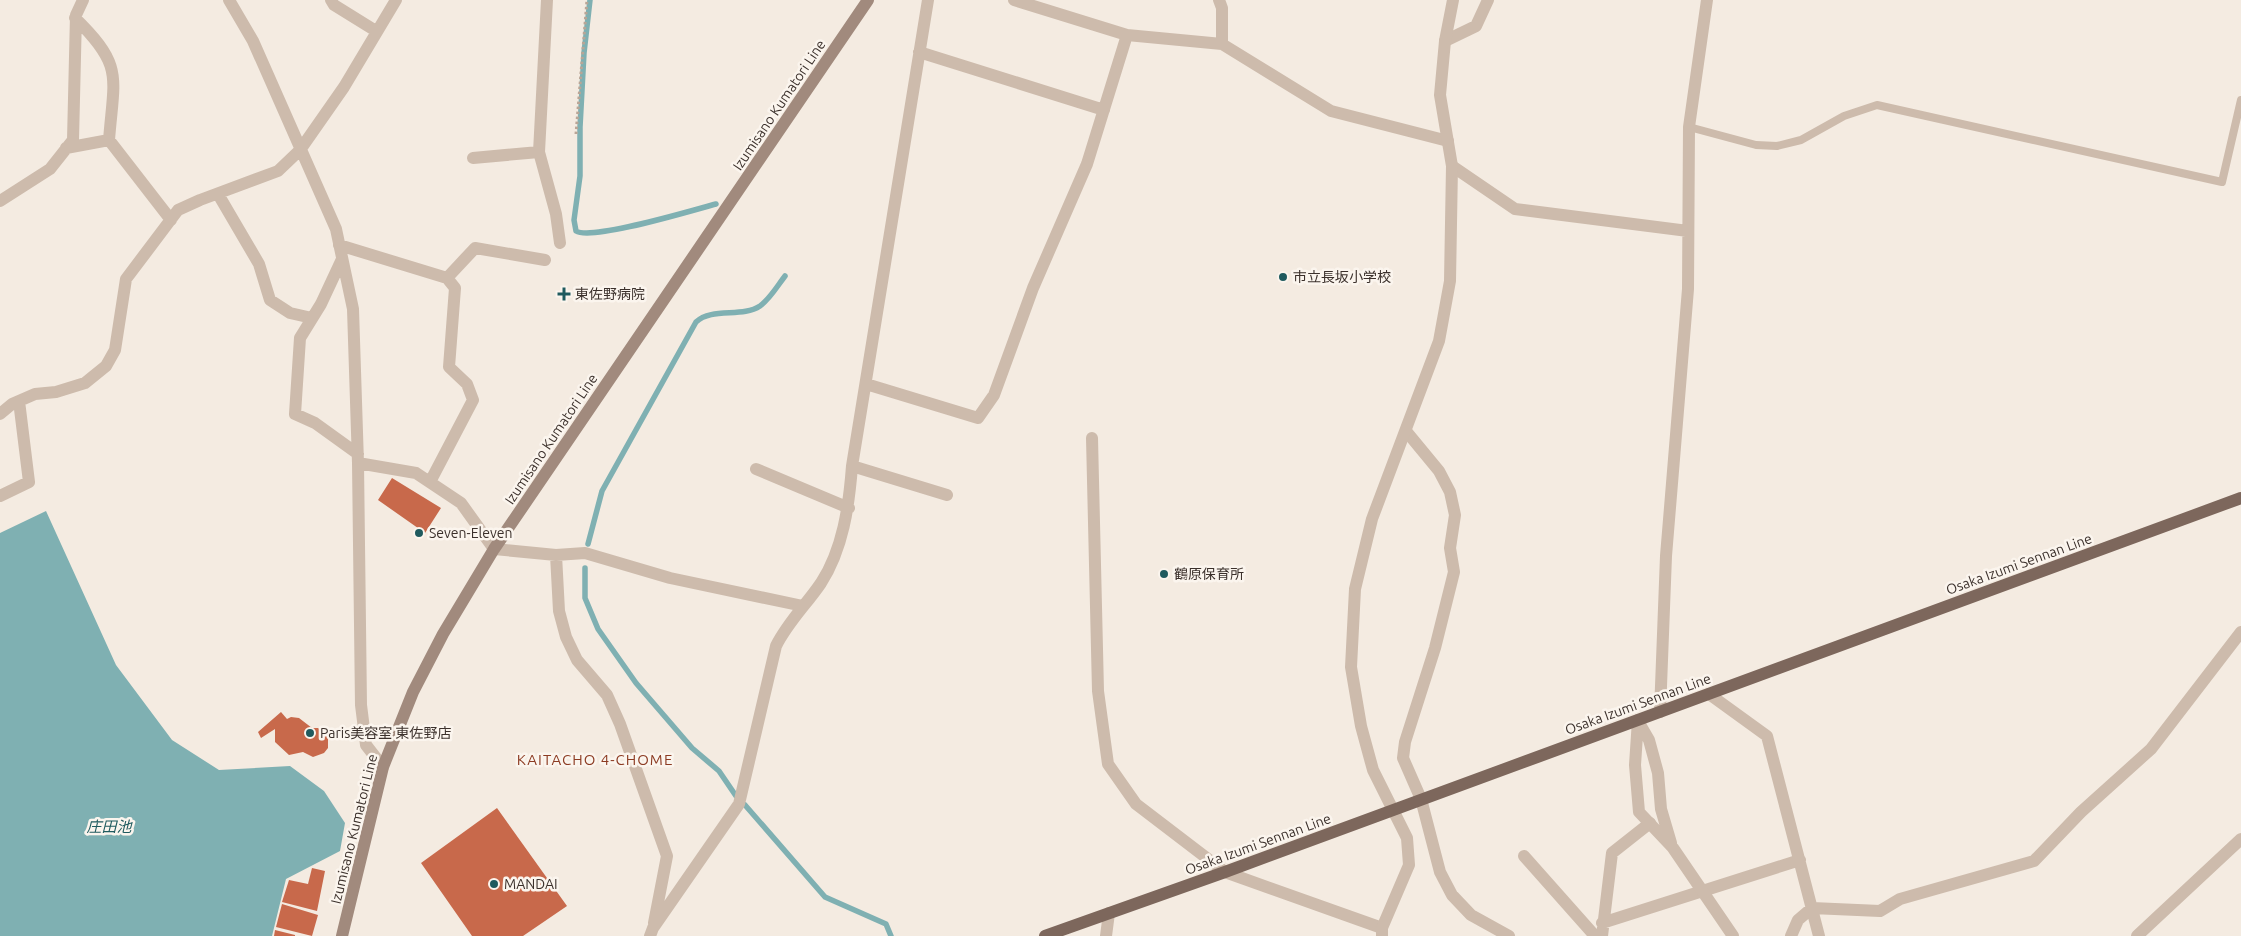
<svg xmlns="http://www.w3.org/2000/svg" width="2241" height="936" viewBox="0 0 2241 936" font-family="Ubuntu,'Noto Sans JP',sans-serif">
<rect width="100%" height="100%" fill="#f4ebe1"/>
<path fill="#7fb0b2" d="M46,511L116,665L172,740L219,770L290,766L324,791L345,823L340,851L286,879L272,936H0V533Z"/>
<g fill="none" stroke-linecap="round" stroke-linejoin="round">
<path stroke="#7fb0b2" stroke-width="5.5" d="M590,0L584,53L580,127V176L574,220L576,231C592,241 693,210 716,204
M588,544L602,491L696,322C712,307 742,318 760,306C770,299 778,285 785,276
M585,568V598L598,629L636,683L692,748L719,771L736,796
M745,805L825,897L886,924L891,936"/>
</g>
<path fill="#c8694b" d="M392,478L441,508L425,533L378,500Z
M281,712L287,719L291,717L299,718L312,728H318L326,734L328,738V748L324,753L313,757L303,752L289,755L275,742V729L261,738L258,732Z
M497,808L567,906L523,936H472L421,863Z
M312,868L325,871L317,911L282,902L289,880L308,884Z
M282,904L318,915L312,936L276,927Z
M275,930L295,935V936H274Z"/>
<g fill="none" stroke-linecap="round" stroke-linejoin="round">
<path stroke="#b9a596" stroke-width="3" stroke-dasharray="2.5 2.5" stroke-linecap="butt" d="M576,134L587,0"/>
<path stroke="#cdbbac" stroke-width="8" d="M1689,127L1756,145L1777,146L1801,140L1844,116L1877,105L2222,182L2241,100"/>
<path stroke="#cdbbac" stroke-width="12" d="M229,0L253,41L336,229L353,309L358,463L361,705L366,745L383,767
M331,0L334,5L376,31
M1014,0L1127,35L1222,44L1331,111L1448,141
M1219,0L1222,8V44
M75,18C124,66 114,76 109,140L171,220
M1445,41L1476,26L1488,0
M919,52L1104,110
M66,148L109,140
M539,152L556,214L560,243
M473,158L539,152L547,0
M1452,166L1515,209L1688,231
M218,194L259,264L270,300L290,313L312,318
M0,201L50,169L73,140L76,15L83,0
M339,245L447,278L455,288L449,367L467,384L473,400L430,482
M342,259L321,304L300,338L295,414L315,423L358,454
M447,278L475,248L545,260
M866,384L978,418L994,395L1033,288L1087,164L1127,35
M0,414L12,404L35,394L56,392L85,383L106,366L115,350L126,279L178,210L200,200L278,171L300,150L344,87L396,0
M1406,431L1439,471L1450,492L1455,515L1450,548L1454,572L1435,648L1405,742L1403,758L1421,799L1440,872L1452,895L1471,915L1509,936
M1092,438L1098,691L1108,764L1136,804L1225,872L1382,928
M358,463L416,473L461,503L494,549L556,555L559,611L566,637L577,660L607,695L620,724L667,856L654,923
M852,466L947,495
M756,469L849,508
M0,496L29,482L19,401
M556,555L585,553L670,578L803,606
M1709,694L1767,736L1819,936
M1660,712L1666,556L1688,289L1689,127L1707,0
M1524,856L1595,936
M1602,923L1800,860
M650,936L653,928L739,804L776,646C788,622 806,605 821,583C843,549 849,506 852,466L928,0
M1106,936L1109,913
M1602,936L1612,853L1650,823
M1791,936L1798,920L1812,908L1880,911L1900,899L2034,861L2081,812L2151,749L2241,632"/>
<path stroke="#cdbbac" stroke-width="12" d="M1638,720L1635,765L1639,812L1673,848L1733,936
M1638,721L1649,740L1658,773L1661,809L1671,843
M1382,936V928L1409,865L1407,838L1373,770L1361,726L1351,667L1355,589L1372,519L1439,341L1450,281L1452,166L1440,95L1445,41L1453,0
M2137,936L2241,839"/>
<path stroke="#a18a7d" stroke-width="12" d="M342,936L383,767L413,692L443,634L494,549L868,0"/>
<path stroke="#7d675c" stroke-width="12" d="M1045,936L1225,872L2241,498"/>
</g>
<g fill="#1f5a5e" stroke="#fbf5ee" stroke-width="2">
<circle cx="1283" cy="277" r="5"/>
<path d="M561.5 286.5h5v5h5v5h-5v5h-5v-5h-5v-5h5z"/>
<circle cx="419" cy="533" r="5"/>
<circle cx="1164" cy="574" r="5"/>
<circle cx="310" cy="733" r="5"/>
<circle cx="494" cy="884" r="5"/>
</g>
<g text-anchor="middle" stroke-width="5" stroke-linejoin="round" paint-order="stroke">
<g font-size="14" fill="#3b302b" stroke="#fbf5ee">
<text transform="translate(779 105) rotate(-56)" y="5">Izumisano Kumatori Line</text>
<text transform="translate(551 439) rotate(-56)" y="5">Izumisano Kumatori Line</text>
<text transform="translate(2019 564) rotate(-20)" y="5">Osaka Izumi Sennan Line</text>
<text transform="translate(1638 704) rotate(-20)" y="5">Osaka Izumi Sennan Line</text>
<text transform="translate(354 829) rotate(-76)" y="5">Izumisano Kumatori Line</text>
<text transform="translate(1258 844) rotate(-20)" y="5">Osaka Izumi Sennan Line</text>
</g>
<g font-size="14" fill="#3b302b" stroke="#fbf5ee" text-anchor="start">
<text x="1293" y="282">市立長坂小学校</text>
<text x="575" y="299">東佐野病院</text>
<text x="429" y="538">Seven-Eleven</text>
<text x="1174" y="579">鶴原保育所</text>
<text x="320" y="738">Paris美容室 東佐野店</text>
<text x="504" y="889">MANDAI</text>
</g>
<g font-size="15" letter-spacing="1" fill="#8c3b22" stroke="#fbf5ee">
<text x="595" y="765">KAITACHO 4-CHOME</text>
</g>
<g font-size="15" font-style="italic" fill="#1f5a5e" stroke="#fbf5ee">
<text x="109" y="832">庄田池</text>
</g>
</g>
</svg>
